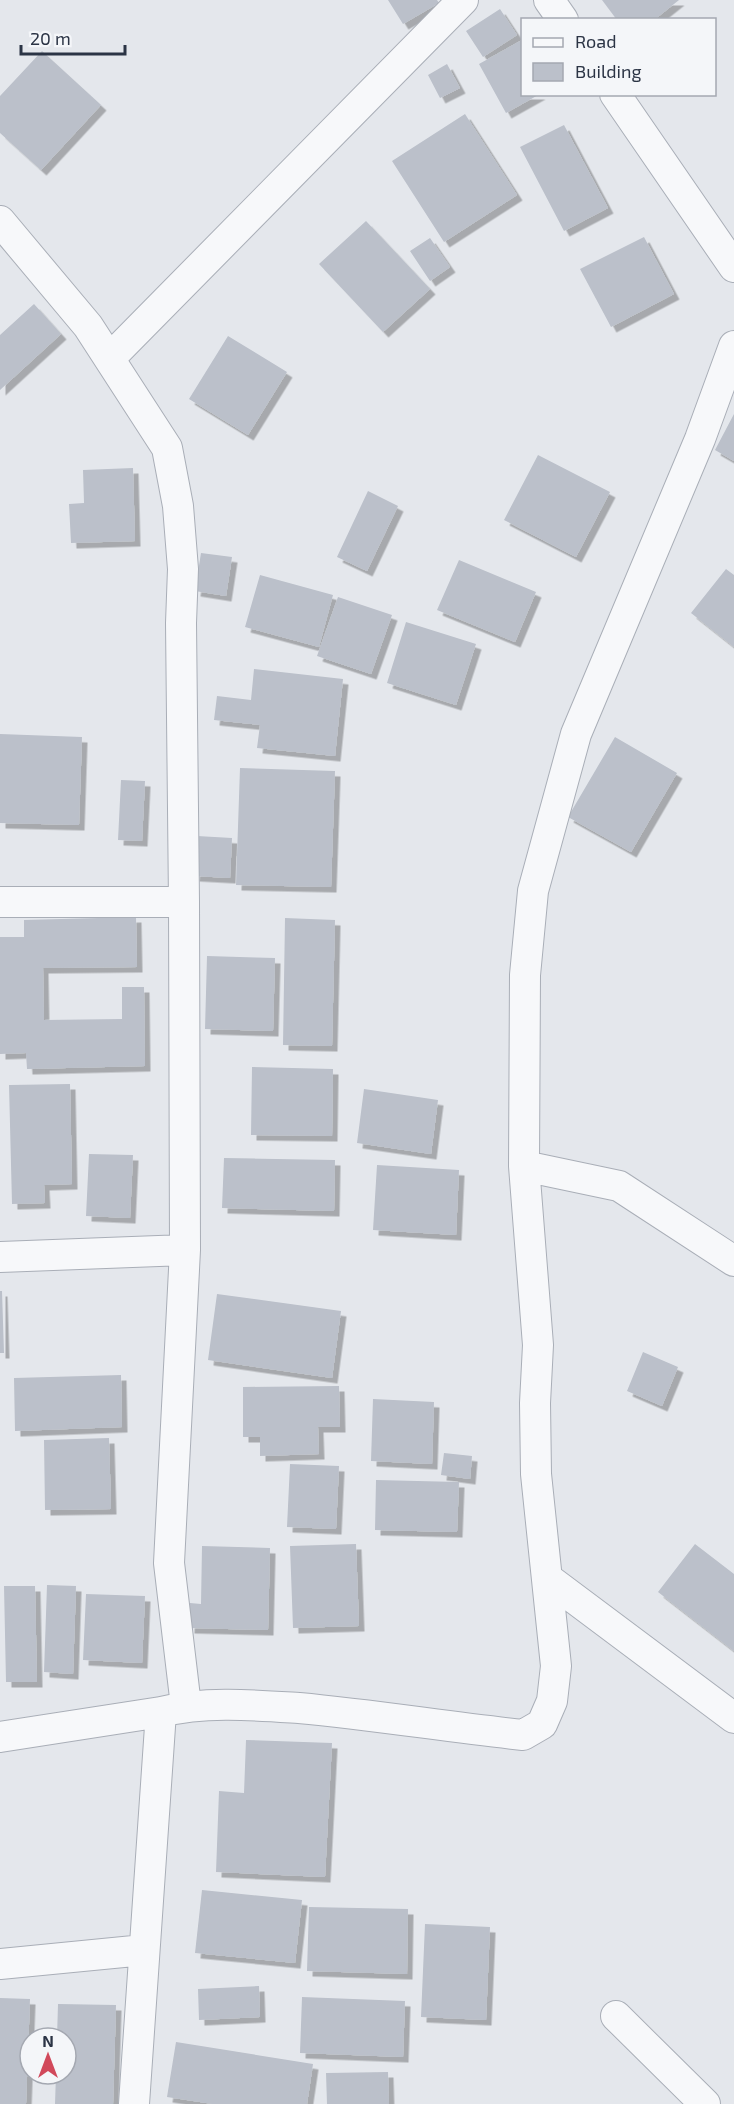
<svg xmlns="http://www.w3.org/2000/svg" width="734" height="2104" viewBox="0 0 734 2104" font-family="'Exo 2',sans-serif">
<defs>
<filter id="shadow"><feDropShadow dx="5.5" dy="5.5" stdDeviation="0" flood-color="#0004"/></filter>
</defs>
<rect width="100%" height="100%" fill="#e4e7ec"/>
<path fill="#bbc0ca" filter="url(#shadow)" d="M388,0H437L439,3L403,24Z
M602,0H679L654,20H617Z
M500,9L517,35L483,57L466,31Z
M522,40V94H540L506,113L479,64Z
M42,51L101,105L41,170L0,133V96Z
M447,64L460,88L440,98L428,75Z
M465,114L517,195L444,242L392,161Z
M564,125L608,208L564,231L520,147Z
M366,221L430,289L383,332L319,264Z
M644,237L674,294L611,327L580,269Z
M430,238L450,267L430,281L410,251Z
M34,304L61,334L0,390V335Z
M228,336L287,372L248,435L189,399Z
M734,414V461L715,450Z
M538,455L610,492L576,557L504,520Z
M133,468L135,541L71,543L69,504L84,503L83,470Z
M368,491L398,506L367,571L337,557Z
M201,553L232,557L226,596L195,591Z
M459,560L536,592L515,642L437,610Z
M726,569L734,575V647L691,613Z
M260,575L333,595L319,647L245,627Z
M338,597L392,615L371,674L317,656Z
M406,622L476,644L456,705L387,683Z
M254,669L343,679L335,756L257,748L260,725L214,720L217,696L251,700Z
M0,734L82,737L79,825L0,823Z
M615,737L677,773L631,852L568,817Z
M240,768L335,771L331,887L236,885Z
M121,780L145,781L142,841L118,840Z
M197,836L232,838L230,878L194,876Z
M136,917L137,967L43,968L44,1020L122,1019V987H144L145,1066L27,1069L26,1053L0,1054V937H24V920Z
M285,918L335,920L332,1046L283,1045Z
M207,956L275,958L273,1031L205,1029Z
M252,1067L333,1069L332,1136L251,1135Z
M70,1084L72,1184L44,1185L45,1203L12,1204L9,1085Z
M364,1089L438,1100L431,1154L357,1143Z
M89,1154L133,1155L130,1218L86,1216Z
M224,1158L335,1160L334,1211L222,1208Z
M377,1165L459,1170L456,1235L373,1230Z
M0,1291H2L4,1353H0Z
M217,1294L341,1311L332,1378L208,1360Z
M643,1352L678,1367L662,1406L627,1391Z
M121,1375L122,1427L15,1431L14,1378Z
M339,1386L340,1427H318L319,1454L260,1456V1437H243V1387Z
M373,1399L434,1402L432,1464L371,1461Z
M109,1438L111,1509L45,1510L44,1440Z
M444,1453L472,1456L470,1479L441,1475Z
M290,1464L339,1466L336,1529L287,1527Z
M376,1480L459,1482L457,1532L375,1530Z
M356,1544L359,1626L293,1628L290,1546Z
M695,1544L734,1574V1651L658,1592Z
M202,1546L270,1548L268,1630L189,1628L190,1603L201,1604Z
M47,1585L76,1586L73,1674L44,1672Z
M4,1586H35L37,1682H6Z
M86,1594L145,1596L142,1663L83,1660Z
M246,1740L332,1743L325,1877L216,1872L219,1791L244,1793Z
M202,1890L302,1900L295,1963L195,1953Z
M309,1907L408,1909L407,1974L307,1971Z
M425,1924L490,1927L486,2020L421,2017Z
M259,1986L260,2017L199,2020L198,1989Z
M302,1997L405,2001L403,2057L300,2053Z
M0,1998L30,1999L26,2104H0Z
M58,2004L116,2005L113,2104H55L56,2074H66V2038H57Z
M176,2042L313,2064L307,2104H213L167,2097Z
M388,2072L389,2104H327L326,2073Z"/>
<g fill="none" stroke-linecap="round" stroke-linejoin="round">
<defs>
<path id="minor" d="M549,0L563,20
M615,94L734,267
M0,221L88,326L167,448L178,506L183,569L181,623L184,902
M110,358L463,0
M0,902H184L185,1250
M524,1166L619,1186L734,1261
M0,1257L185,1250L169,1563L186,1706
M547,1578L734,1718
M0,1737L161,1712C205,1701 253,1705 299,1708C374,1715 448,1727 523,1735L542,1724L552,1701L556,1666L536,1474L535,1403L538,1345L524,1166L525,975L533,891L576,734L700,439L734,346
M0,1964L144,1950
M616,2016L705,2104
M134,2104L161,1712"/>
</defs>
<use href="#minor" stroke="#a9aeb7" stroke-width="32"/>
<use href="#minor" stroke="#f7f8fa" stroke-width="30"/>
</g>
<rect x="521" y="18" width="195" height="78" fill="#f4f6f9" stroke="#a4a8b1" stroke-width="1.5"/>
<rect x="533" y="38" width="30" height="9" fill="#f7f8fa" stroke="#a4a8b1" stroke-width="1.5"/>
<text x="575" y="48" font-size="18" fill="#2b3445">Road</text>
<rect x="533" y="63" width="30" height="18" fill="#bbc0ca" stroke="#a4a8b1" stroke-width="1.5"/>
<text x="575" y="78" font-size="18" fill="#2b3445">Building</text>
<g transform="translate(48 2056)"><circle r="28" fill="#f4f6f9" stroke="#a4a8b1" stroke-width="1.5"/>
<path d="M0-4.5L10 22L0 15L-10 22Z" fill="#d1495b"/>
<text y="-9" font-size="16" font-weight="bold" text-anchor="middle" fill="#2b3445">N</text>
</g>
<path d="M21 45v9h104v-9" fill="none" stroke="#2b3445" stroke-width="3"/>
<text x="30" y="45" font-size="18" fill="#2b3445" stroke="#f4f6f9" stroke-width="4.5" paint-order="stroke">20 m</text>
</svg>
